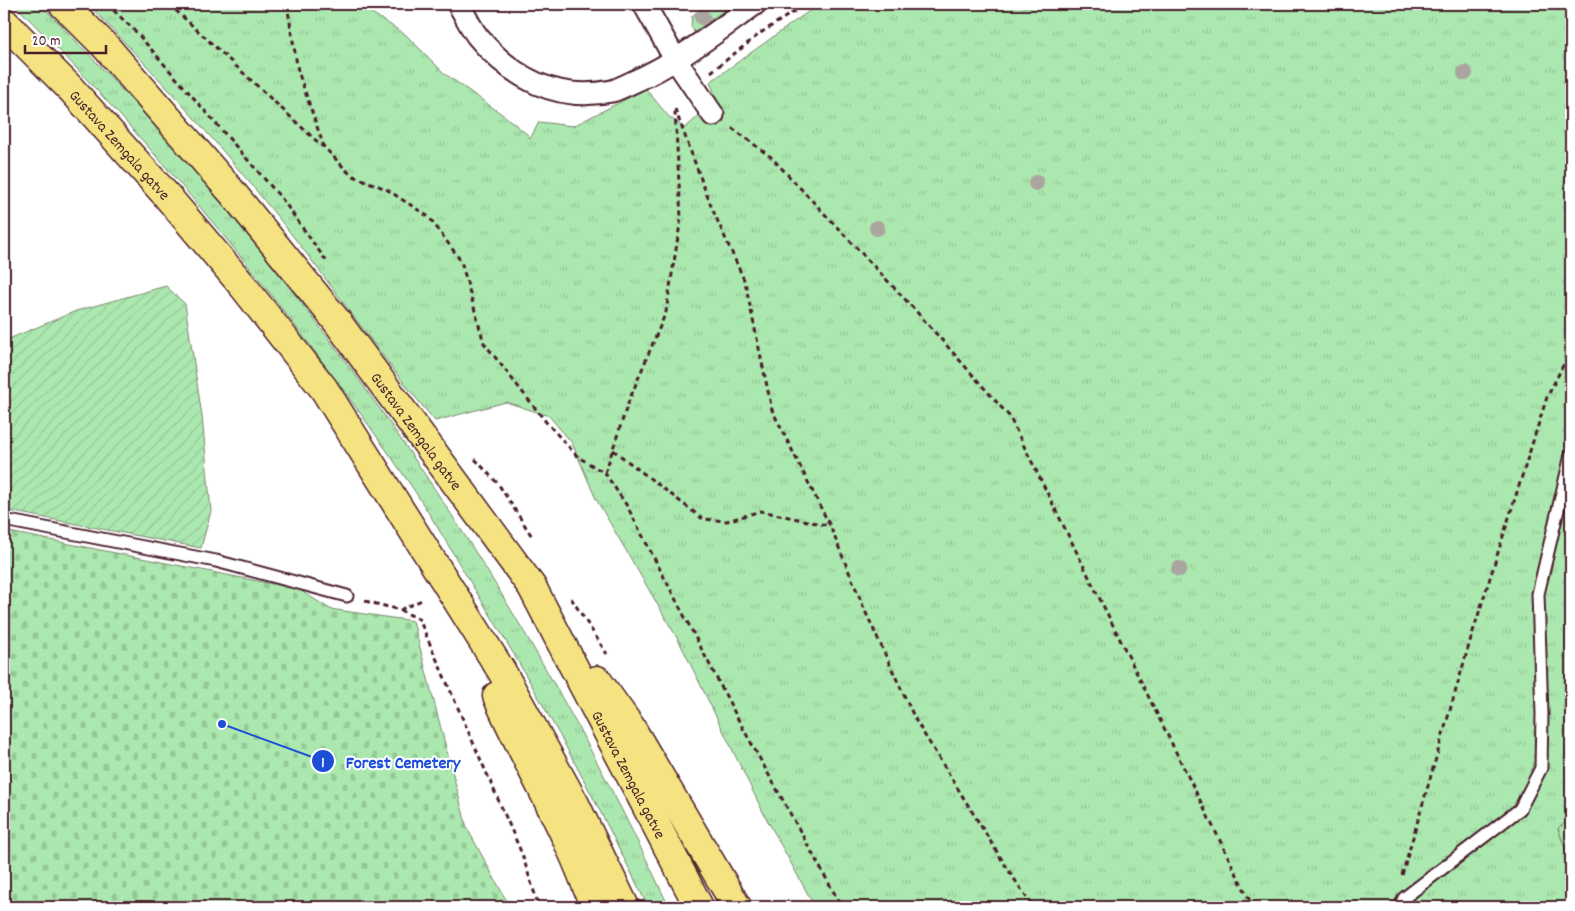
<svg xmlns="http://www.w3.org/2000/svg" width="1575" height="911" viewBox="0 0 1575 911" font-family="Dekko,sans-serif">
<defs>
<pattern id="grass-tufts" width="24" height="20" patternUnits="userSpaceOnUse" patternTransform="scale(1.25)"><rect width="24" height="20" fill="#abe8af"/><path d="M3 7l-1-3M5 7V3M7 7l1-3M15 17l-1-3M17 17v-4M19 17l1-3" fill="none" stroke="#95c797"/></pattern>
<pattern id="forest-firs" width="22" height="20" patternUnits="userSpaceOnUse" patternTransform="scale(1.25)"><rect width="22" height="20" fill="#abe8af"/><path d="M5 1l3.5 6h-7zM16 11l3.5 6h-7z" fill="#95c797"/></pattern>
<pattern id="cemetery-stones" width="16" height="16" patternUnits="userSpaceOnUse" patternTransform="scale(1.25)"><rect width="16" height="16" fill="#abe8af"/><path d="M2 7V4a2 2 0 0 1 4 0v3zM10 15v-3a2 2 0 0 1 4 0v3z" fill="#95c797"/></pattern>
<pattern id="garden-furrows" width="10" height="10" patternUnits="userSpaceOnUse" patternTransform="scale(1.25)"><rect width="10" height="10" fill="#abe8af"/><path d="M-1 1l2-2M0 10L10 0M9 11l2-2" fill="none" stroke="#95c797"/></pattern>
</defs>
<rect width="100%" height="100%" fill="#fff"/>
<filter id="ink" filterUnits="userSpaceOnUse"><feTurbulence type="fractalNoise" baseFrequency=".02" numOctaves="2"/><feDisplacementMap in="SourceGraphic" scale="10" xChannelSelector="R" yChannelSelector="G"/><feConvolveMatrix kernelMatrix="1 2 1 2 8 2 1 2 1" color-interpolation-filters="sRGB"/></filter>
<g filter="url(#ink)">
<path fill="url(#grass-tufts)" stroke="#7a846d" d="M14,4H40C299,265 514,574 669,907H648C594,795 535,686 469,580C451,550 433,519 414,490C296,317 162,152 14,4Z
M88,4H358L406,35L445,74L506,117L528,135L530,139L539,122L573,126L646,89L669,117L685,128L717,100L710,82L819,4H1571V819L1558,829L1569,859L1567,877L1571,878V907H815L764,814L680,643L596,499L572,443L549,416L506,402L435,421C389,367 349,309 306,253C239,166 165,83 88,4Z
M707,4H733L694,32L691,26L692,16Z"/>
<path fill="url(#forest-firs)" stroke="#7a846d" d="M1571,819V878H1567L1569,859L1558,828Z"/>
<path fill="url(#cemetery-stones)" stroke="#7a846d" d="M4,531L298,589L330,609L413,621L467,828L510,907H4Z"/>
<path fill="url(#garden-furrows)" stroke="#7a846d" d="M166,286L185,304L202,416L211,511L201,548L4,510V341L76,311Z"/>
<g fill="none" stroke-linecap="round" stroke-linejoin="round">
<defs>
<path id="lane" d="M4,520L216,561L347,596
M1400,907L1404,898L1520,809L1541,768L1542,714L1538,594L1571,455"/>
<path id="street" d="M458,4C465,14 470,27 478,37C512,78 557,102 612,91C619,89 626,85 633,82C677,63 716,32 755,4
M644,4L675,59L713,115"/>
<g id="primary">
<path id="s1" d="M63,4L107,48L231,191L336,320L532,587L699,907"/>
<path id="s2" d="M4,22L71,89L167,196L243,286L324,389L501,670L575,804L625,907"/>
<path d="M597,680L630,726L737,907"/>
<path d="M497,696C528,767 570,834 594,907"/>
</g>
</defs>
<use href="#lane" stroke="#4a1f2b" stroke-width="15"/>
<use href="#street" stroke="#4a1f2b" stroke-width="25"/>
<use href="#primary" stroke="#4a1f2b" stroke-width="31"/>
<path stroke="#4a1f2b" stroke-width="3" stroke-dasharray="5 4" stroke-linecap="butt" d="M107,4L136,32L282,199L327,262
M169,4L323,147
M287,4L298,71L324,147L351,175L386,189L429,217L461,261L484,343L546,422L578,457L605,473L627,506L739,721L842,907
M711,72L762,32L806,4
M675,109L711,206L745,282L772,410L830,526L866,613L916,721L1007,868L1033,907
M732,128L771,157L916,311L1009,416L1253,907
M613,450L703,519L727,521L761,511L830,526
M475,459L499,485L533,538
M605,473L628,403L666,312L681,218L675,112
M571,598L607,654
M365,601L400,610L419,619L522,854L539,907
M400,610L424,599
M1402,875L1471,638L1547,397L1571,350"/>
<use href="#lane" stroke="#fff" stroke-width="11"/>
<use href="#street" stroke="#fff" stroke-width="21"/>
<use href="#primary" stroke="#f5e382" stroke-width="28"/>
</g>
<g fill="#aba5a0">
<circle cx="702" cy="17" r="8"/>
<circle cx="1465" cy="73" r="8"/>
<circle cx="1036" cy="183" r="8"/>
<circle cx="877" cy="228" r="8"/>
<circle cx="1179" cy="569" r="8"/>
</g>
</g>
<g text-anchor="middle" stroke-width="4" stroke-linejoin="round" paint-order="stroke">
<g font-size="16" fill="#4a1f2b" stroke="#fff">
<text dy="6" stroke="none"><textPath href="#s2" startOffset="169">Gustava Zemgala gatve</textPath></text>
<text dy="6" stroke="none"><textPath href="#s1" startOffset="555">Gustava Zemgala gatve</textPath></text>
<text dy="6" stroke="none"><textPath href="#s1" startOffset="960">Gustava Zemgala gatve</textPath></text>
</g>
</g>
<path fill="none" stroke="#1d4ed8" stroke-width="2" d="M222 724L323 761"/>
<g fill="#1d4ed8" stroke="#fff" stroke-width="2">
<circle cx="222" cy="724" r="5"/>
<circle cx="323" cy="761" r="12"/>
</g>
<g font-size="15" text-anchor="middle" font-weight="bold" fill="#fff">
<text x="323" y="767">1</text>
</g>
<g font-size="18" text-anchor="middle" font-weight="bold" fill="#1d4ed8" stroke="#fff" stroke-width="4" stroke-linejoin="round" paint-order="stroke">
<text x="403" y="768">Forest Cemetery</text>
</g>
<rect width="1575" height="911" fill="none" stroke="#fff" stroke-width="20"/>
<rect x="10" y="10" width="1555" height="891" fill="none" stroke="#4a1f2b" stroke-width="2" filter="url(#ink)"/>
<path d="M25 45v8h81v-8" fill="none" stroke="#4a1f2b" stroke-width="2.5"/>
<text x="32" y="45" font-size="15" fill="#4a1f2b" stroke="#ffffff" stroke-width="4" paint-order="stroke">20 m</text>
</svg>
